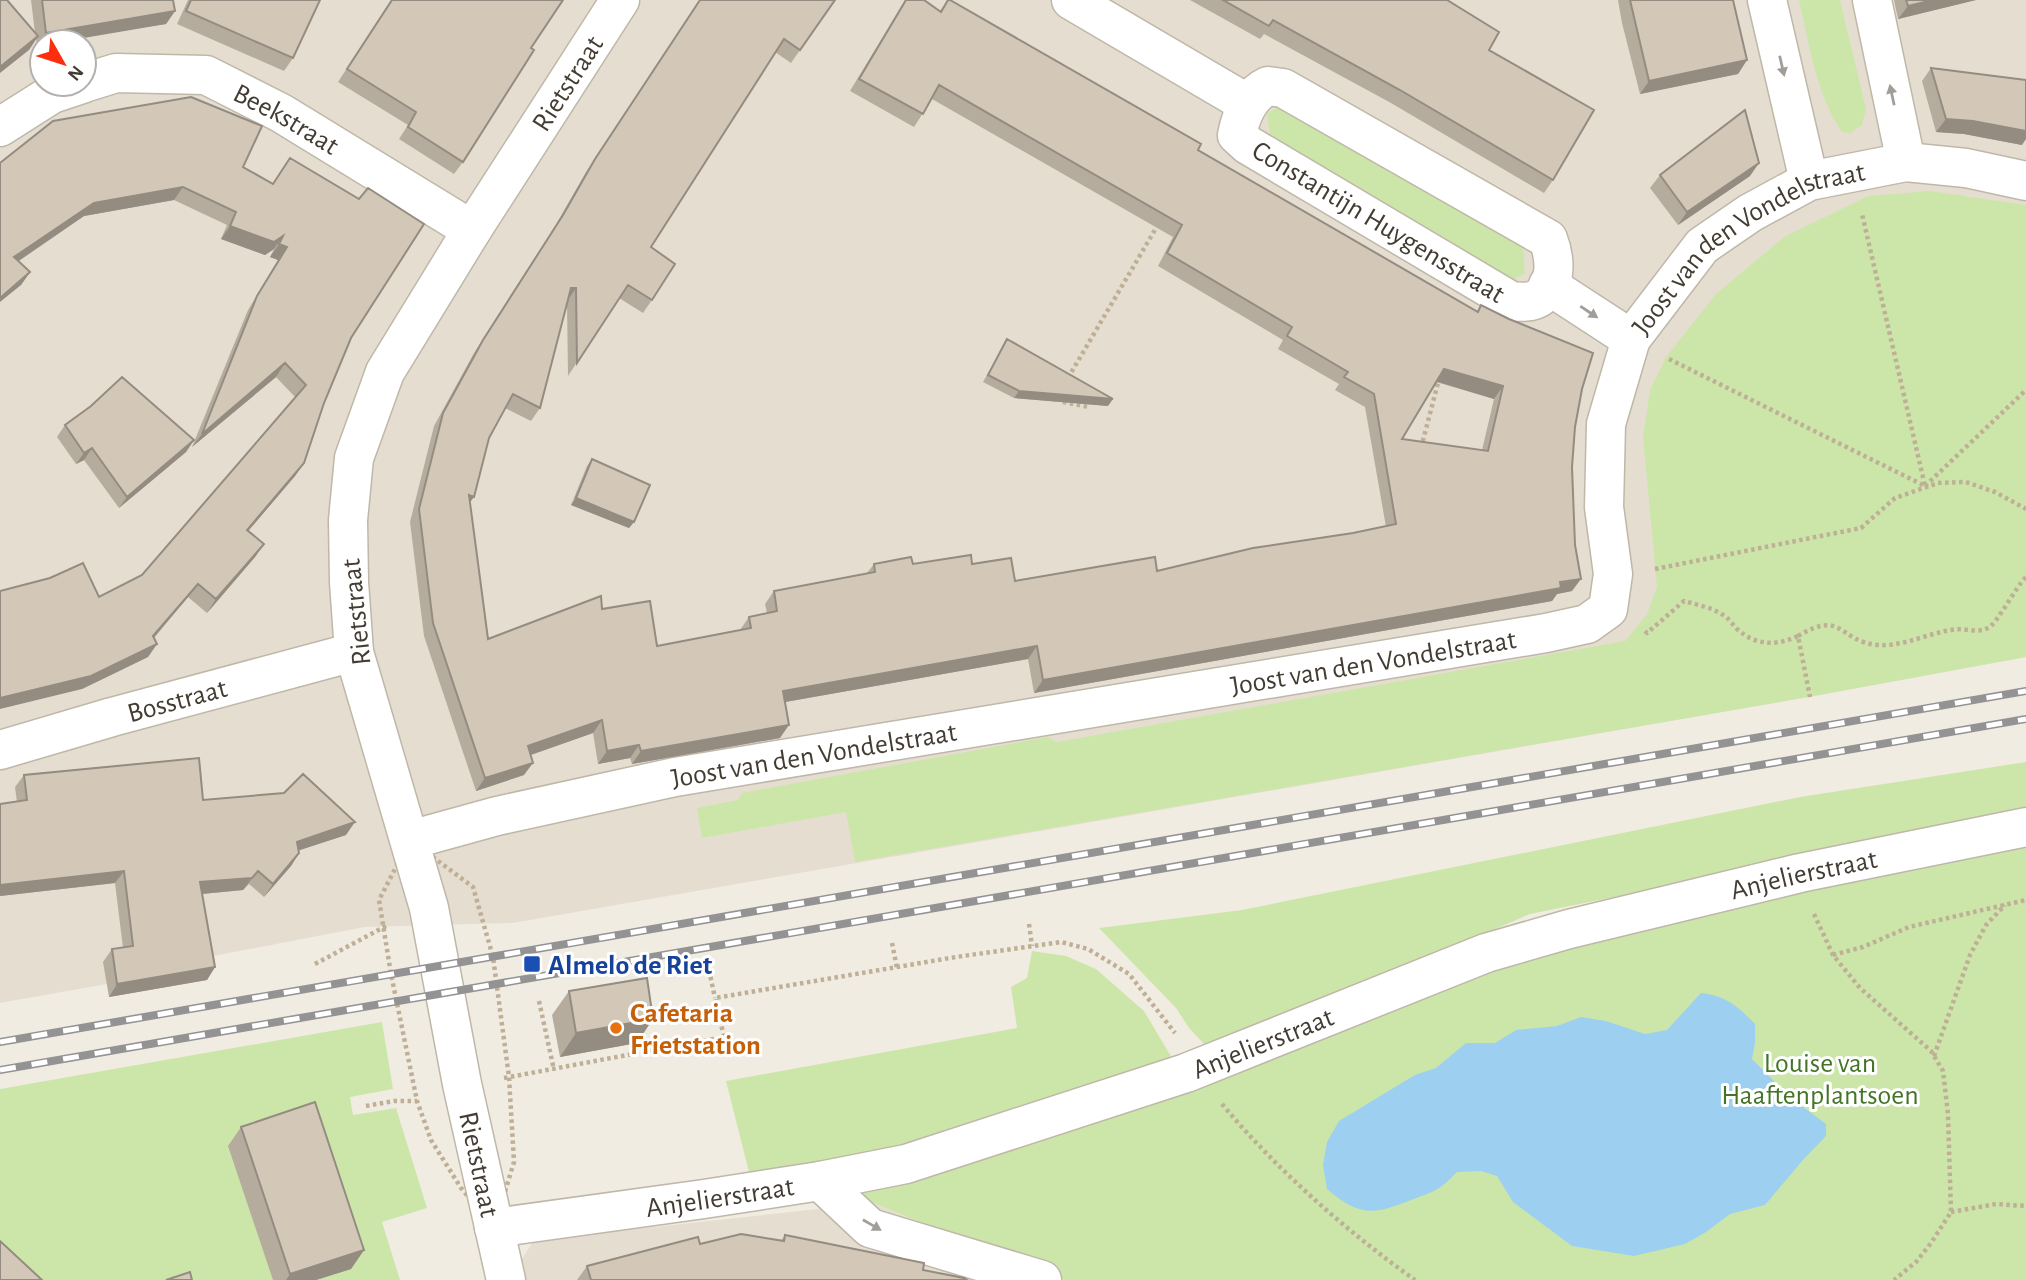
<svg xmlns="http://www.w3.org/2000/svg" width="2026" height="1280" viewBox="0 0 2026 1280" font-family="'Alegreya Sans',sans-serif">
<rect width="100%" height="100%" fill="#f1ece2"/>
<path fill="#e5ded0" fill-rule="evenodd" d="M0,0H2026V657L1814,696L513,923L365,927L203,958L107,984L0,1003ZM42,42H84V84H42Z
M873,1203L1063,1280H508L534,1240Z"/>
<path fill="#cce6aa" d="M1799,0H1840L1866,109L1862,125L1851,133L1842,132C1816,94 1809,44 1799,0Z
M1284,104L1523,242L1525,274L1499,285L1271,140L1267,113Z
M1930,191L2026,205V657L1814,696L855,862L846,812L702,838L697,808L738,800L742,793L1048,737L1057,742L1625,641L1647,614L1657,587L1643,437L1650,390L1666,357L1716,294L1784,237L1868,196Z
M2026,762V814L1530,914L1308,1010L1205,1045L1189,1028L1176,1008L1099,928L1242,910L1800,797Z
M2026,835V1280H1064L841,1190L1492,967Z
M1032,951L1066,956L1096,969L1144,1011L1175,1063L886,1155L749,1172L726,1081L1017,1028L1011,987L1027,978Z
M382,1022L393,1089L350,1097L353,1115L396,1108L427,1208L382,1222L400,1280H0V1089Z"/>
<path fill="#9dcff0" d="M1701,993C1726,996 1738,1006 1755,1024V1043L1752,1059L1791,1098L1826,1124V1136L1803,1160L1765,1205L1730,1214L1706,1232L1685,1244L1634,1256L1572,1246L1513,1202L1497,1176L1481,1171L1457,1172C1439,1191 1435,1191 1411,1200C1373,1215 1360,1217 1327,1189L1323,1165L1327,1142L1339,1121L1415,1075L1436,1068L1466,1043H1495L1516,1030L1557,1026L1581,1017L1606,1021L1645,1034L1667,1030Z"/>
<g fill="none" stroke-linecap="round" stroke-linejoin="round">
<defs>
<g id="street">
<path d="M1071,0L1248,104"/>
<path d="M1767,0L1809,181"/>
<path d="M1872,0L1906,162"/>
<path id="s1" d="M84,83L116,73L206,75L281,113L472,230"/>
<path d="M1268,86L1283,88L1548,239C1555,257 1558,283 1540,297C1532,303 1520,302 1511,301L1248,145L1237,135C1241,115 1249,95 1268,86Z"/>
<path d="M0,127L52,94L82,84"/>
<path d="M1548,285L1631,339"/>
<path id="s2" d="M0,750L112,717L354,652"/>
<path id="s3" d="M410,840L497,816L675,777L1546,633L1587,624L1608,609L1613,574L1604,507L1606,424L1631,339L1702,246L1750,213L1809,181L1906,162L1966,168L2026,181"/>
<path d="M820,1181L870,1228L1042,1280"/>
<path id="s4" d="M494,1228L704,1199L820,1181L906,1164L1186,1073L1486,953L1569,929L1800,873L2026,827"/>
<path id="s5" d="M506,1280L462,1084L429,908L354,652L349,582L348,520L354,458L385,372L472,230L620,0"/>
</g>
</defs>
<use href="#street" stroke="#bfb7a8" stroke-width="41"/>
<path stroke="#beaf96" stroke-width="4.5" stroke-dasharray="3.5 3.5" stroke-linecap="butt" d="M1669,359L1925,486L1862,214
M1068,378L1159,223
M1063,402L1089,407
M1421,448L1439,379
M1925,486L2026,390
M1655,569L1861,528L1895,498L1938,483L1966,482L1995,492L2026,509
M1645,631L1647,633L1684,601C1698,605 1714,608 1726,617C1730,620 1733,625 1737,629C1756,646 1776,646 1798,636L1810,697
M1798,636C1843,609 1838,641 1877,645C1902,647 1926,634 1951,630C1963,627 1976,634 1988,628C1997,624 2015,588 2026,577
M410,840L473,887L493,957L509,1077L514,1162L494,1228L461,1188L431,1140L417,1101L391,974L379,900Z
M1814,914L1833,955L1860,988L1931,1051L1943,1071L1948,1114L1951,1212L1931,1243L1916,1262L1894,1280
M1029,924L1032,946
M892,943L897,968
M1833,955L1863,947L1909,927L2026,900
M315,964L386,926
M709,970L715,998
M539,1001L554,1070
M1934,1056L1970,955L1986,925L2005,905
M504,1078L724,1037L715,998L956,957L1061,942L1088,949L1129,974L1175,1033
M1222,1104C1277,1170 1345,1230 1415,1280
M366,1106L394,1101H417
M1951,1212L1996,1204L2026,1206"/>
<use href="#street" stroke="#fff" stroke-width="38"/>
<defs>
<path id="rail" d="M0,1042L2026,691
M0,1070L2026,719"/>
</defs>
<use href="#rail" stroke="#939393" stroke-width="8"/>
<use href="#rail" stroke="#fff" stroke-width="5" stroke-dasharray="16" stroke-linecap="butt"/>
</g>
<path fill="#b5ac9e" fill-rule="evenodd" d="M31,0H173L175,11L166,24L42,42V45L37,46L36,39L29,50L35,33Z
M188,0H320L293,58L284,71L177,24Z
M391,0H563L531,48L463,162L454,174L399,139L408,125L338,82Z
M700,0H835L791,63L775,52L651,247L652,300L643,313L619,298L568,376L567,303L540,408L531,421L505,408L489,438L470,503L488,639L602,609L657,646L740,630L749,617L767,613L765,604L774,591L867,573L874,564H972L1015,581L1157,571L1386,527L1365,407L1335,390L1339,384L1278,349L1283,340L1158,266L1173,237L932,99L914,127L850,91L905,0H924L940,11L948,0L1198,150L1477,311L1481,305L1582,389L1575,427L1572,467V591L1557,594L1552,601L1034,693L1028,659L785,702L780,738L632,764L630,758L598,764L593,733L531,755L524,775L476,791L424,636L410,522L434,426L474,353L554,228L586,172ZM1436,382L1494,399L1482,450L1402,439Z
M1190,0H1447L1489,50L1553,180L1544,193L1391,103L1264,34L1260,39Z
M1618,0H1733L1747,60L1738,74L1640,94L1622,23Z
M1894,0H1976L1898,19Z
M1931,68L2022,145L1964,134L1936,132L1922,81Z
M290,158L351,338L324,403L304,463L295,476L248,531L264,544L255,557L207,613L188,597L154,638L157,644L148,657L82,689L99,597L142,575L295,397L276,377L192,447L248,310L278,260L270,257L274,249L265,255L221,239L227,225L174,200L84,216L19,261L30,272L21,285L0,163L243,167L273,183Z
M1660,175L1750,176L1678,225L1650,188Z
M1007,339L1108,406L1014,398L983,382Z
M65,425L194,440L186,452L119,508L84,460L76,464L57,437Z
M592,459L634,522L629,528L571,505L587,466Z
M24,775L203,800L346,835L299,850V853L291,866L264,897L249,884L243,890L202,894L215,967L207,980L109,997L103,962L112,949L123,948L115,883L0,896V804L17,802L15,787Z
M569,991L637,1043L560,1057L552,1015Z
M241,1127L364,1250L351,1269L316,1280H273L228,1146Z
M785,1235L923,1270L967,1280H577L587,1266L700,1244L781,1241Z"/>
<path fill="#948c81" d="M1933,0H1976L1898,19L1908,6Z
M175,11L166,24L60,42H42V45L37,46L46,33Z
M38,36L29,50L0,73V67Z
M1747,60L1738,74L1640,94L1649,81Z
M1946,119L1973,121L2026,131V139L2022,145L1964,134L1936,132Z
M1759,163L1750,176L1678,225L1687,212Z
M183,187L174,200L84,216L5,270L14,257L94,203Z
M230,226L283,236L274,249L265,255L221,239Z
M279,244L287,247L278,260L270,257Z
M30,272L21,285L0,302V298L6,292Z
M571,288H576L567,301Z
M285,363L276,377L192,447L202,434Z
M1444,369L1503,386L1494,399L1435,381Z
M1019,391L1113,399L1108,406L1014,398Z
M194,440L186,452L119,508L127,497Z
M92,448L84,460L76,464L84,453Z
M304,463L295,476L238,543L247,530Z
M469,495L474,497L465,509Z
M576,498L634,522L629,528L571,505Z
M264,544L255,557L207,613L216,599Z
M1581,579L1572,591L1557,594L1552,601L1034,693L1043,680Z
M198,584L188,597L144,649L153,636Z
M157,644L148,657L82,689L0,709V698Z
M1037,646L1028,659L774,704L783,691Z
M602,720L593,733L519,759L528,746Z
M789,725L780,738L632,764L641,751Z
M639,745L630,758L598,764L607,751Z
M533,763L524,775L476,791L485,778Z
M355,822L346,835L288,854L297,842Z
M299,853L291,866L264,897L273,884Z
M124,871L115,883L0,896V885Z
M258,871L243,890L191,895L200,882Z
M215,967L207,980L109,997L117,984Z
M653,1019L637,1043L560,1057L576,1033Z
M364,1250L351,1269L316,1280H286L290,1274Z"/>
<path fill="#d3c8b8" stroke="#948c81" stroke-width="2" fill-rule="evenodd" d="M0,0H7L38,36L0,67Z
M42,0H173L175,11L46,33Z
M191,0H320L293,58L186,11Z
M392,0H563L531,48L534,50L463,162L408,127L416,112L347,69Z
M700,0H835L800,50L784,39L651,247L675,264L652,300L628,285L577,363L576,288H571L540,408L513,394L489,438L474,497L469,495L488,639L601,596L602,609L650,601L657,646L751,628L749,617L777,611L774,591L875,572L874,564L911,557L913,564L971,555L972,564L1011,558L1015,581L1155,557L1157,571L1253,548L1353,533L1396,524L1374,394L1344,377L1348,372L1287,336L1292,327L1167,253L1182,225L939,85L923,114L859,79L906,0H924L941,12L948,0H950L1201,144L1198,150L1478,312L1481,305L1509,319L1593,353L1582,389L1575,427L1572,467L1575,545L1581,579L1560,582L1561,588L1043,680L1037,646L783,691L789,725L641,751L639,745L607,751L602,720L528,746L533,763L485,778L433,623L419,509L443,413L483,340L563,215L595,159ZM1444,369L1503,386L1488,451L1402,439Z
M1223,0H1447L1499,32L1489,50L1594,110L1553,180L1400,90L1273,20L1269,26Z
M1630,0H1733L1747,60L1649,81Z
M1906,0H1933L1908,6Z
M1931,68L2026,80V131L1973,121L1946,119Z
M191,97L262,126L243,167L273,184L290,158L359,199L368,188L424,224L351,338L324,403L304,463L247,530L264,544L216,599L198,584L153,636L157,644L91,676L0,698V591L50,578L83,563L99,597L142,575L306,385L285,363L202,434L257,296L287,247L279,244L283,236L274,242L230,226L236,212L183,187L94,203L14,257L30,272L0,298V163L53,121Z
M1745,110L1759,163L1687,212L1660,175Z
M1007,339L1113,399L1019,391L988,375Z
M122,377L194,440L127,497L92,448L84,453L65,425L91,406Z
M592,459L650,485L634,522L576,498Z
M199,758L203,800L284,793L303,774L355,822L297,842L299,853L273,884L258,871L252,878L200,882L215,967L117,984L112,949L133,946L124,871L0,885V804L27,800L24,775Z
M647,978L653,1019L576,1033L569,991Z
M315,1102L364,1250L290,1274L241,1127Z
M741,1234L784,1241L785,1235L924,1263L923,1270L964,1278L967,1280H591L587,1266L698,1237L700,1244Z
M0,1241L42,1280H0Z
M190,1272L192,1280H166Z"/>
<defs><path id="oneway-solid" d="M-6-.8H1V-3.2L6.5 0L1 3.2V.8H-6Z" transform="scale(1.75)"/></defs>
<g fill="#a19e99">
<use href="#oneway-solid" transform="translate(1782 66) rotate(77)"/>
<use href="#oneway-solid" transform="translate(1892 95) rotate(-102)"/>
<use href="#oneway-solid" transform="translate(1589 312) rotate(34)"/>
<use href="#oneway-solid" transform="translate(872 1225) rotate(30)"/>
</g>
<rect fill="#1a4fb4" stroke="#fff" stroke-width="2.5" x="523" y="955" width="18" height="18" rx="3.5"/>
<circle fill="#e8710a" stroke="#fff" stroke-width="2.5" cx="616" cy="1028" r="7"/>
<g text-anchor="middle" stroke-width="6" stroke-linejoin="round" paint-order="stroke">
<g font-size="28" fill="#433c33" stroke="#fff">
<text dy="10" stroke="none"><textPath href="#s5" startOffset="1274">Rietstraat</textPath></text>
<text dy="10" stroke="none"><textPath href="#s1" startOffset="215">Beekstraat</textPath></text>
<text transform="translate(1379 221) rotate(31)" y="10">Constantijn Huygensstraat</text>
<text dy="10" stroke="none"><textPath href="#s3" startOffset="1652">Joost van den Vondelstraat</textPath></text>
<text transform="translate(355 612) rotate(-96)" y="10">Rietstraat</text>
<text dy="10" stroke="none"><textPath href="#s3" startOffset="980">Joost van den Vondelstraat</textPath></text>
<text dy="10" stroke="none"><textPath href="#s2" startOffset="184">Bosstraat</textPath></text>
<text dy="10" stroke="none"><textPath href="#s3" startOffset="413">Joost van den Vondelstraat</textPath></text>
<text dy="10" stroke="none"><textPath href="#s4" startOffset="1362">Anjelierstraat</textPath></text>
<text dy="10" stroke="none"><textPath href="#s4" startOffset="794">Anjelierstraat</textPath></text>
<text transform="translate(480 1164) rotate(78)" y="10">Rietstraat</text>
<text dy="10" stroke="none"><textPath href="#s4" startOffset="228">Anjelierstraat</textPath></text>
</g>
<g font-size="28" font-weight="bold" fill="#164399" stroke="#fff" text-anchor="start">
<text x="548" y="974">Almelo de Riet</text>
</g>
<g font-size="28" font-weight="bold" fill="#c56008" stroke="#fff" text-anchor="start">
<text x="630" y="1022">Cafetaria<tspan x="630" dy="32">Frietstation</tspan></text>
</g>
<g font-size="28" fill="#457427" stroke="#fff">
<text x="1820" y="1072">Louise van<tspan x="1820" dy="32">Haaftenplantsoen</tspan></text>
</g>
</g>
<g transform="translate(63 63) rotate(129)"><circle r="33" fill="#ffffff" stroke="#b4b1ad" stroke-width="2"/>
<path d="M0-5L12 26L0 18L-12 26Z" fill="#fb2f10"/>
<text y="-10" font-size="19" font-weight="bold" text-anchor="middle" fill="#433c33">N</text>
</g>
</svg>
